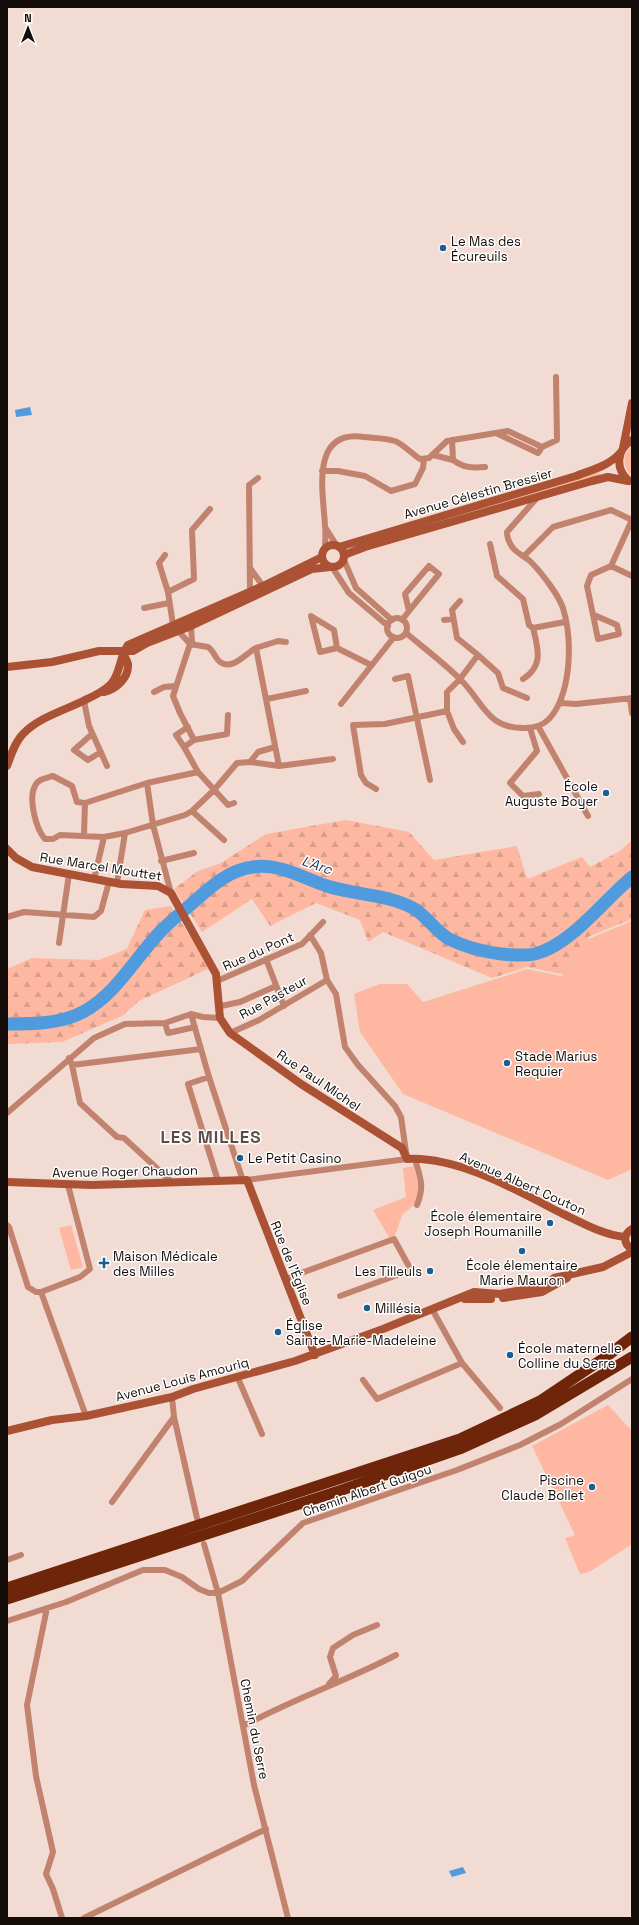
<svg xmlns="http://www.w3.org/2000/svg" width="639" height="1925" viewBox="0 0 639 1925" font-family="'Space Grotesk',sans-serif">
<defs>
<pattern id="forest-firs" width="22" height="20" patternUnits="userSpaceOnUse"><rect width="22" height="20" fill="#feb8a1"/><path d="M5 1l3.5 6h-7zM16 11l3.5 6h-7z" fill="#d99d89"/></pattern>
</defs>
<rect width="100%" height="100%" fill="#f2dbd3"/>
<path fill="url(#forest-firs)" d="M346,820L409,832L434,860L517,846L527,879L582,857L590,867L620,851L632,840V919L588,937L600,982L527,967L492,978L383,932L368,942L360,920L316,903L270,926L252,899L202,932L174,889L198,871L221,863L266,834Z
M171,906L210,968L139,1001L122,1016L62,1042L7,1044V969L32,958L99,960L127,949L145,910Z"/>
<path fill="#feb8a1" d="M632,446V476C622,467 622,455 632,446Z
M599,472L600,475L376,541L375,538Z
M632,921V1169L608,1180L403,1094L360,1032L354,994L380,984H407L423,1002L527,969L562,976L575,963L583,941Z
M414,1166L420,1193L414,1205L402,1215L395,1236L389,1237L373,1210L406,1197L403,1168Z
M71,1225L83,1267L71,1270L59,1228Z
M608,1405L632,1431V1544L591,1571L580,1574L565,1538L575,1535L532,1446Z"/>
<path fill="#509bdd" d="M30,407L32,415L16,417L15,410Z
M463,1867L466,1873L452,1877L449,1871Z"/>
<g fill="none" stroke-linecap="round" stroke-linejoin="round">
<path stroke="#509bdd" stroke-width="13" d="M7,1024C32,1024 60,1024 83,1012C116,994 134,960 159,933C170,921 185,910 197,899C214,884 230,870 253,867C279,863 303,878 327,886C355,895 386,894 413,908C426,915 435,931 449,939C465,947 484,952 502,954C512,955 525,956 535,954C571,945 604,900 632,877"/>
<path stroke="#c1836e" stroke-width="6" d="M452,440L453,460C464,468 472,468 485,467
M542,447L557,440L556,377
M433,455L453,460
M322,471H338L365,476L391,491L415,484L423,468L424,459
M210,509L192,530L194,579L168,592L173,625L190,644L173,696L180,713L194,740L227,734L228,715
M325,527L337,546
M490,544L497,576L523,599L529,625L533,628L565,622
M325,549C325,541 326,533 325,525C323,492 310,429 364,437C374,438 386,438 395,441C403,444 412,454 420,459L429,458L447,441L508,431L542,447L538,453L496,433
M165,555L159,563L168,592
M524,556L553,527L611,510L632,520L611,566L632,576
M344,560L356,588L392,620
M332,567L349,593L388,626
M250,568L263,586
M250,591L249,485L258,478
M460,601L452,610L457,638L478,655
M144,608L169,603
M594,615L617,625L619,634L598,639L587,586L591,575L611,566
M387 628a10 10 0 1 1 20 0a10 10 0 1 1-20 0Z
M402,620L409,611L439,574L429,566L405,594L409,611
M444,620L453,619
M191,626L192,641L190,644L208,647C214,651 215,658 220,662C233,671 246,653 256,648L279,766L333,759
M406,633C424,648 444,663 461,680C483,702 487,729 525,728C534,728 543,725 549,719C562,705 566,686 568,668C570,648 569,628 563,608C558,594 541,572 530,561C525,557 517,553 513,548C510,544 507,537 507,532L536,499
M256,648L278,641L286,642
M337,648L320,652L311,616L334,630L337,648L371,665
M395,679L408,676L430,780
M523,679C544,666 538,648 533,628
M154,692L164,687L175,686
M630,698L632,713
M267,699L306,691
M84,701L89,726L107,766
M561,703L576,704L632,698
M341,704L394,637
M447,711L454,729L463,742
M538,726L588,816
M530,728L537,751L510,783L523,796L539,794
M92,734L74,750L88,760L101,752
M194,740L184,747L198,772L147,783L85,803L77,802L72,786L53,776C46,778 38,779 35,786C28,799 36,829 45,839H53L60,835L104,837L125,833L185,815L192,811L214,790L237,763L250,762L279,766
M184,747L176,735L188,727
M250,762L258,752L275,747
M198,772L228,805L234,803
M147,783L153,825L171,893
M376,789L366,783L361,775L353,725L385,724L447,711V692L460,679L478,655L498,673L503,688L527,698
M192,811L224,840
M84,835L85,803
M161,861L194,853
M94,879L104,837
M117,883L125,833
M7,917L24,912L94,917L101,911L109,882
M59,943L69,874
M266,959L284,1006
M217,981L302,944L323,922
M221,1006L240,1002L276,986
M191,1014L209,1077L243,1181
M165,1023L168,1033L195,1027
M230,1033L259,1020L327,980
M69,1058L72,1065L80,1103L117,1137L124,1138L173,1183
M72,1065L201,1049
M209,1077L188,1084L218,1181
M7,1113L94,1038L125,1024L165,1023L191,1014L203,1017L220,1018
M415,1159C420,1178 425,1185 417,1205
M247,1180L407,1159L401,1117L395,1106L358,1065L345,1047L336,994L327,980L321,953L310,935
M7,1225L9,1227L28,1287L36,1292H41L80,1277L90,1269L68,1185
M285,1279L394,1239L411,1270L340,1296
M41,1292L86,1416
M432,1309L462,1363L500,1408
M237,1376L262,1434
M363,1380L377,1399L462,1363
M172,1397L174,1417L197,1518
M112,1502L174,1417
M204,1544L218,1593L254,1785L288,1918
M7,1560L21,1555
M47,1608L27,1705L36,1776L53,1852L46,1874L53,1889L62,1918
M7,1621L66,1602L143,1570H165L182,1577L199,1589L209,1593H218L242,1581L303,1523L457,1470L520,1445L561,1424L632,1379
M329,1684L336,1676L330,1657L333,1648L353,1635L377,1625
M243,1726C293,1699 346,1681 396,1655
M84,1918L266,1829"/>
<path stroke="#ab5234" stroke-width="8" d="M623,448L632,403
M629,481C615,469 616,450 632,440
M322 556a11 11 0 1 1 22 0a11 11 0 1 1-22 0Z
M339,547L576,476C591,470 609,466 620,453
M344,555L365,547L592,481L608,477L628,481
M7,667L52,662L99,651H133L147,643L191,626L312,569L330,567
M104,692C116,689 129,678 128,664C127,660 124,656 123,652
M7,766C11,755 15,742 23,734C39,717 66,710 85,700C94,696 104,691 111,684C121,673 119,657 128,645L263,586L322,557
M7,849L16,858L32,867L121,884L158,886L171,893L216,974L220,1018L230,1033L301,1084L402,1148L407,1159C458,1156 518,1191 563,1214C583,1223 603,1235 625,1237
M7,1182L92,1185L247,1180L315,1355
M632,1229C623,1234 623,1244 632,1249
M503,1298L542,1292L567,1278
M465,1299H491
M7,1431L52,1420L86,1416L172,1397L193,1389L295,1361L383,1329L474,1292L500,1294L544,1286L554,1278L603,1267L632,1252"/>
<path stroke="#6e2509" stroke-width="11" d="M7,1588L460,1439L540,1401L607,1356L632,1337
M7,1599L339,1491L462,1448L535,1415L632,1357"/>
</g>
<g fill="#1b5e93" stroke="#fff" stroke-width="1.5">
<circle cx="443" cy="248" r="4"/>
<circle cx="606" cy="793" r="4"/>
<circle cx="507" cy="1063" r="4"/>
<circle cx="240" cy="1158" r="4"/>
<circle cx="550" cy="1223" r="4"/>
<circle cx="522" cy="1251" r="4"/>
<path d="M102 1257h4v4h4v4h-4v4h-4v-4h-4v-4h4z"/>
<circle cx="430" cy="1271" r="4"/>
<circle cx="367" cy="1308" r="4"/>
<circle cx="278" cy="1332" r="4"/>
<circle cx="510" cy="1355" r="4"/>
<circle cx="592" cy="1487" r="4"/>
</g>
<g text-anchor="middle" stroke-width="3" stroke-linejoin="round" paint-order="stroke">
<g font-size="13" fill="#130c09" stroke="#fff" text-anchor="start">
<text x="451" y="246">Le Mas des<tspan x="451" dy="15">Écureuils</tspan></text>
<text x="598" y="791" text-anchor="end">École<tspan x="598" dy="15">Auguste Boyer</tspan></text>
<text x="515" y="1061">Stade Marius<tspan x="515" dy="15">Requier</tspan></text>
<text x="248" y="1163">Le Petit Casino</text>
<text x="542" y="1221" text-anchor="end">École élementaire<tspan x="542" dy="15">Joseph Roumanille</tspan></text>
<text x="113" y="1261">Maison Médicale<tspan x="113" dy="15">des Milles</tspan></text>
<text x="522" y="1270" text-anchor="middle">École élementaire<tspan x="522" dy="15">Marie Mauron</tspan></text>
<text x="422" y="1276" text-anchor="end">Les Tilleuls</text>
<text x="375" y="1313">Millésia</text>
<text x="286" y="1330">Église<tspan x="286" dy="15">Sainte-Marie-Madeleine</tspan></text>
<text x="518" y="1353">École maternelle<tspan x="518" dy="15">Colline du Serre</tspan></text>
<text x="584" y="1485" text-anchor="end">Piscine<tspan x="584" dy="15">Claude Bollet</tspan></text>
</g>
<g font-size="13" fill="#130c09" stroke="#fff">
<text transform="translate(478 493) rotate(-16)" y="5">Avenue Célestin Bressier</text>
<text transform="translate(101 866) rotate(9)" y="5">Rue Marcel Mouttet</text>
<text transform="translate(258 951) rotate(-24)" y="5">Rue du Pont</text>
<text transform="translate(273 997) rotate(-29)" y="5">Rue Pasteur</text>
<text transform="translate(319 1080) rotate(34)" y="5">Rue Paul Michel</text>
<text transform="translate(125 1171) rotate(-1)" y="5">Avenue Roger Chaudon</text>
<text transform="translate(523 1183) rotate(24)" y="5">Avenue Albert Couton</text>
<text transform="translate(292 1263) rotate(68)" y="5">Rue de l'Église</text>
<text transform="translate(182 1379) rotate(-15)" y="5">Avenue Louis Amouriq</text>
<text transform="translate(367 1490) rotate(-19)" y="5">Chemin Albert Guigou</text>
<text transform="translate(255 1729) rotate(79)" y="5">Chemin du Serre</text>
</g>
<g font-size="14" font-style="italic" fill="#1a3955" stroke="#fff">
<text transform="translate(317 865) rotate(19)" y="5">L'Arc</text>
</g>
<g font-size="17" font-weight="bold" letter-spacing="1" fill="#5e4b45" stroke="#fff">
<text x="211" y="1143">LES MILLES</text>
</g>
</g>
<rect width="639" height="1925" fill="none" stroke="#130c09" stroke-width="16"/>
<g transform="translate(28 28)" stroke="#ffffff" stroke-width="3" paint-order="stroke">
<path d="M0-3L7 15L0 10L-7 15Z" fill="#130c09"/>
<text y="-6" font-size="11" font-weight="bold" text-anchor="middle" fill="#130c09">N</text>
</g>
</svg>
